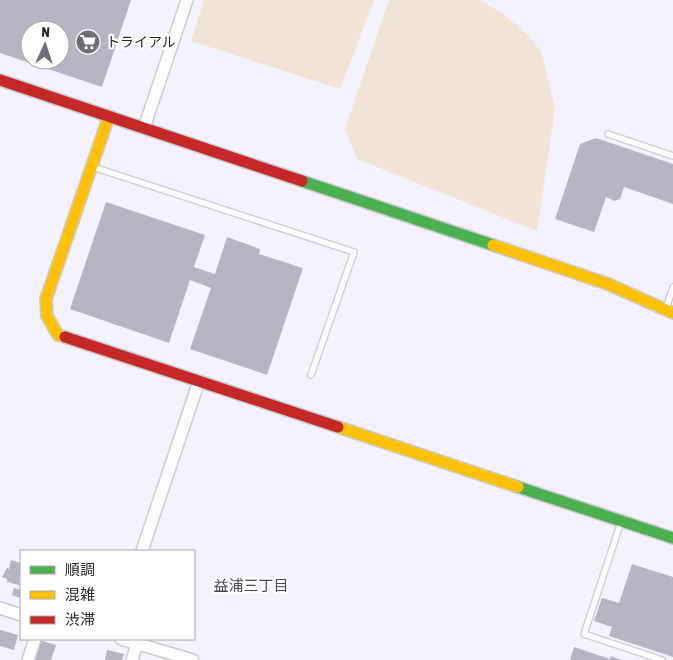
<svg xmlns="http://www.w3.org/2000/svg" width="673" height="660" viewBox="0 0 673 660" font-family="'Asap Condensed','Noto Sans JP',sans-serif">
<rect width="100%" height="100%" fill="#f4f2fc"/>
<path fill="#f2e5d8" d="M204,0H374L340,89L191,41Z
M389,0H481L507,17L529,36L542,53L555,109L537,231L357,159L345,129Z"/>
<path fill="#b6b5c1" fill-rule="evenodd" d="M0,0H131L102,87L0,53ZM30,30H60V60H30Z
M596,138L673,164V204L624,187L620,199L614,201L606,197L594,232L555,219L580,144Z
M106,202L205,235L194,267L215,274L227,237L260,249L259,254L303,268L267,375L190,349L211,288L190,280L169,343L70,309Z
M11,560L21,563L19,585L7,582V579L2,577L7,568L9,569Z
M632,564L673,577V657L609,636L612,627L594,621L602,598L619,603Z
M14,588L21,590L20,598L12,595Z
M0,630L18,635L14,650L0,646Z
M39,640L56,645L51,660H33Z
M574,647L610,659L611,656L621,660H570Z
M107,650L124,654L122,660H105Z"/>
<g fill="none" stroke-linecap="round" stroke-linejoin="round">
<defs>
<path id="lane" d="M608,134L673,156
M93,167L354,252L311,375
M666,309L673,287
M621,522L584,634L662,660"/>
<path id="street" d="M144,128L187,0
M142,551L199,381
M0,608L21,615
M121,639L193,660
M28,660L35,639
M132,660L137,644"/>
<path id="fast" d="M302,181L493,245
M518,487L673,538"/>
<path id="slow" d="M493,245L608,284L673,313
M65,337L58,335L47,316L46,299L109,116
M338,427L518,487"/>
<path id="jam" d="M0,80L302,181
M65,337L338,427"/>
</defs>
<use href="#lane" stroke="#cccbd2" stroke-width="8"/>
<use href="#street" stroke="#cccbd2" stroke-width="14"/>
<use href="#fast" stroke="#cccbd2" stroke-width="14"/>
<use href="#slow" stroke="#cccbd2" stroke-width="14"/>
<use href="#jam" stroke="#cccbd2" stroke-width="14"/>
<use href="#lane" stroke="#fdfdff" stroke-width="5.5"/>
<use href="#street" stroke="#fdfdff" stroke-width="11"/>
<use href="#fast" stroke="#4caf50" stroke-width="11"/>
<use href="#slow" stroke="#ffc107" stroke-width="11"/>
<use href="#jam" stroke="#c62828" stroke-width="11"/>
</g>
<defs>
<symbol id="supermarket-disc" viewBox="-11 -11 22 22"><circle r="9.5" fill="#6f6d75" stroke="#fff"/><path d="M-6-5.5h2.5l.6 2H6L4.5 2H-2.5L-4.4-4H-6ZM-1.5 3.2a1.3 1.3 0 1 0 .1 0ZM3 3.2a1.3 1.3 0 1 0 .1 0Z" fill="#fff"/></symbol>
</defs>
<g fill-rule="evenodd">
<use href="#supermarket-disc" x="74" y="28" width="28" height="28"/>
</g>
<g text-anchor="middle" stroke-width="4.5" stroke-linejoin="round" paint-order="stroke">
<g font-size="14" fill="#27262c" stroke="#fff" text-anchor="start">
<text x="106" y="47">トライアル</text>
</g>
<g font-size="15" fill="#484754" stroke="#fff">
<text x="251" y="591">益浦三丁目</text>
</g>
</g>
<rect x="20" y="550" width="175" height="90" fill="#ffffff" stroke="#a9a8ab"/>
<rect x="30" y="566" width="25" height="8" fill="#4caf50" stroke="#a9a8ab"/>
<text x="65" y="575" font-size="15" fill="#27262c">順調</text>
<rect x="30" y="591" width="25" height="8" fill="#ffc107" stroke="#a9a8ab"/>
<text x="65" y="600" font-size="15" fill="#27262c">混雑</text>
<rect x="30" y="616" width="25" height="8" fill="#c62828" stroke="#a9a8ab"/>
<text x="65" y="625" font-size="15" fill="#27262c">渋滞</text>
<g transform="translate(45 45) rotate(3)"><circle r="24" fill="#ffffff" stroke="#a9a8ab"/>
<path d="M0-4L9 19L0 12L-9 19Z" fill="#6f6d75"/>
<text y="-8" font-size="14" font-weight="bold" text-anchor="middle" fill="#27262c">N</text>
</g>
</svg>
